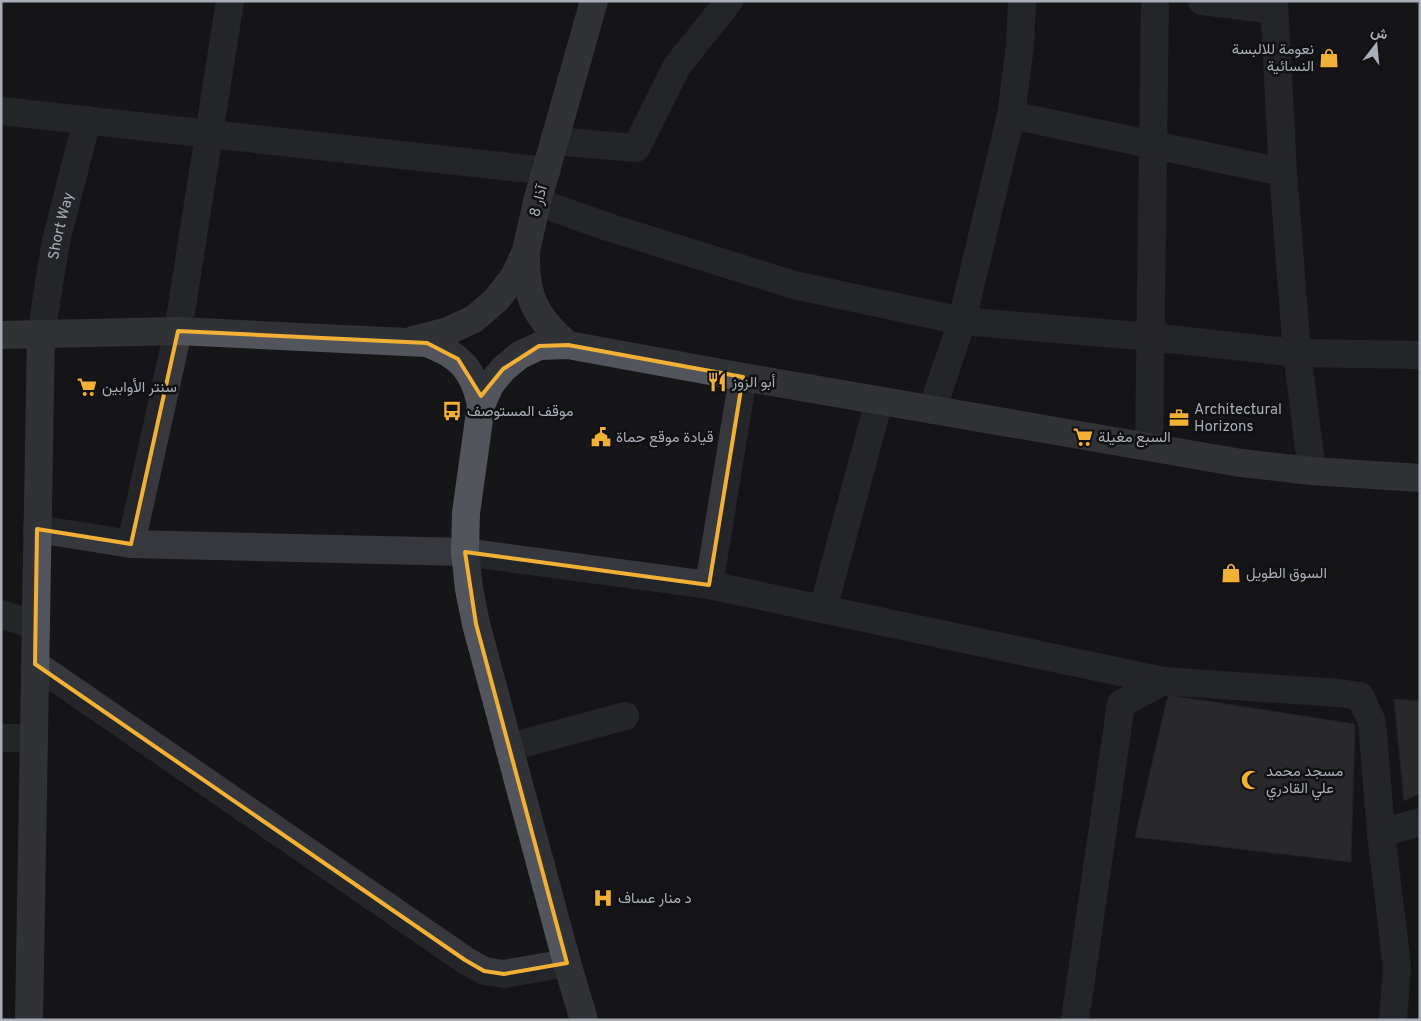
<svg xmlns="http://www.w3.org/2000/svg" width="1421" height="1021" viewBox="0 0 1421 1021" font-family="Overpass,Vazirmatn,sans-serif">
<rect width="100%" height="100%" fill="#161618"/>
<path fill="#404145" stroke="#303034" d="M1168,695L1355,724L1351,862L1135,837Z
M1394,699L1420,701V793L1404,801Z"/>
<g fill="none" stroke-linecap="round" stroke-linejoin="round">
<g stroke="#37383d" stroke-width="28">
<path d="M1202,1L1274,10"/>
<path d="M1274,1L1283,172L1297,353L1312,471"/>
<path d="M1,111L547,171"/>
<path d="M1011,115L1283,172"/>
<path d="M554,141L636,148L677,66L729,1"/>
<path d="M537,202L608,227L794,285L962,321L1151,337L1297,353L1420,355"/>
<path id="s1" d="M41,334L56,241L87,120"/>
<path d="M932,410L962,321L1011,115L1020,46L1022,1"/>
<path d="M1149,447L1155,1"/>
<path d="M37,529L131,544L465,552L709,585L1163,681L1339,693L1360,696L1372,722L1381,833L1397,967L1393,1020"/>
<path d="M131,544L178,331L230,1"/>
<path d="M709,585L743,377"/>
<path d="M823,609L879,401"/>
<path d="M1,614L35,625"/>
<path d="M35,664L465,960L484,971L504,974L567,963"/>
<path d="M1,738H34"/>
<path d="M510,747L625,716"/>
<path d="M1381,833L1420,822"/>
<path d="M1075,1020L1121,704L1163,681"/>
</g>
<path stroke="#53555c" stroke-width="28" d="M526,253C525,296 535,317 568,345
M1,335L178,331L427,343C460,355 474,370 481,405
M413,340L448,331L474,319L496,300L514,277L526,251L537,202L594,1
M29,1020L41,334
M584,1020L567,963L476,624L469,589L465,552L466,513L481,405L490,385L503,369L520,355L539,346L568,345L743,377L1241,463L1312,471L1420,478"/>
</g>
<path d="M0 0H1421V1021H0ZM178,331L427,343L458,359L481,396L503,369L539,346L568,345L743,377L709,585L465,552L476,624L567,963L504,974L484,971L465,960L35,664L37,529L131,544Z" fill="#161618" fill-opacity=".55" fill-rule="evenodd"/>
<path fill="none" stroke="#f2b134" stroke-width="4" stroke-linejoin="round" d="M178,331L427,343L458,359L481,396L503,369L539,346L568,345L743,377L709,585L465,552L476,624L567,963L504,974L484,971L465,960L35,664L37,529L131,544Z"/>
<defs>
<symbol id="shop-bare" viewBox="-9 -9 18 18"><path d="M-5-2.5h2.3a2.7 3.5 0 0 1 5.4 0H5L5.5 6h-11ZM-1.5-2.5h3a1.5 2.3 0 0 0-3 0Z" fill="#f2b134" stroke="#111113" stroke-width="2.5" paint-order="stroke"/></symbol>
<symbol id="restaurant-bare" viewBox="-9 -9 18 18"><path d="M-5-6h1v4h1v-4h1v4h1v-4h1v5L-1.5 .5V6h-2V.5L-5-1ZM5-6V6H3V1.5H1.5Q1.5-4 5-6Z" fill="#f2b134" stroke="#111113" stroke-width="2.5" paint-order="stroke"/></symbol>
<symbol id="supermarket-bare" viewBox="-9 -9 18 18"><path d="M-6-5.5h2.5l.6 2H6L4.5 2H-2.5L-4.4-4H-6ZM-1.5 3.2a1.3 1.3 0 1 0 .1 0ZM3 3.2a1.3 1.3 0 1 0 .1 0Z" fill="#f2b134" stroke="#111113" stroke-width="2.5" paint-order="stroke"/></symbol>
<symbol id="bus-bare" viewBox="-9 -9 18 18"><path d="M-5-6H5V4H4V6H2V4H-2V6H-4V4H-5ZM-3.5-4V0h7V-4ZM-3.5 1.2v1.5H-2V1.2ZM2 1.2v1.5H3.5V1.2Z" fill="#f2b134" stroke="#111113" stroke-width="2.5" paint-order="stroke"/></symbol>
<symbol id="office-bare" viewBox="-9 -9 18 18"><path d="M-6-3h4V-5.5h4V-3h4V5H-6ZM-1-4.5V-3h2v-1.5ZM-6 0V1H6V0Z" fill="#f2b134" stroke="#111113" stroke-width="2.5" paint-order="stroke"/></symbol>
<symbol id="civic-bare" viewBox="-9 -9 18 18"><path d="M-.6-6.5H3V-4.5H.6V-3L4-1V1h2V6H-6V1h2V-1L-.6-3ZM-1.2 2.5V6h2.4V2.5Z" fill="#f2b134" stroke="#111113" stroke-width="2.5" paint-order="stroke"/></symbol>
<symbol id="mosque-bare" viewBox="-9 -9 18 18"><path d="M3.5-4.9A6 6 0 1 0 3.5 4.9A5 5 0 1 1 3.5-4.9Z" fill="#f2b134" stroke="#111113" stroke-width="2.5" paint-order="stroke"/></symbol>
<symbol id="hospital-bare" viewBox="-9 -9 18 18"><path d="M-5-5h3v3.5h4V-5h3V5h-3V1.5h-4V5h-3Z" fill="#f2b134" stroke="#111113" stroke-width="2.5" paint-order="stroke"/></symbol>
</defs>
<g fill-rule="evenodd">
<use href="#shop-bare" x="1315" y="44" width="28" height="28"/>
<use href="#restaurant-bare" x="703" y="368" width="28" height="28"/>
<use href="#supermarket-bare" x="73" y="373" width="28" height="28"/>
<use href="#bus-bare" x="438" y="397" width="28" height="28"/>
<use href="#office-bare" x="1165" y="404" width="28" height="28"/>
<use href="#civic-bare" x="587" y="423" width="28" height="28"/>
<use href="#supermarket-bare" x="1069" y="423" width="28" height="28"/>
<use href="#shop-bare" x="1217" y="559" width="28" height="28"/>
<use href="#mosque-bare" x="1237" y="766" width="28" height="28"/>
<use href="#hospital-bare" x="589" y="884" width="28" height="28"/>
</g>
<g text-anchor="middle" stroke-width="5" stroke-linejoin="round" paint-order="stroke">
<g font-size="15" fill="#a8adb8" stroke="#111113" text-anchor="start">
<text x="1314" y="54" text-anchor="end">نعومة للالبسة<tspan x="1314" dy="17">النسائية</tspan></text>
<text x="732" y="387">أبو الزوز</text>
<text x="102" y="392">سنتر الأوابين</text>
<text x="1194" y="414">Architectural<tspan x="1194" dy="17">Horizons</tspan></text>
<text x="467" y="416">موقف المستوصف</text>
<text x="616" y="442">قيادة موقع حماة</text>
<text x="1098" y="442">السبع مغيلة</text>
<text x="1246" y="578">السوق الطويل</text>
<text x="1266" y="776">مسجد محمد<tspan x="1266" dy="17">علي القادري</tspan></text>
<text x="618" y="903">د منار عساف</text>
</g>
<g font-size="15" fill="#a8adb8" stroke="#111113">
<text transform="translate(538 201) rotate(-75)" y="5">8 آذار</text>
<text dy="5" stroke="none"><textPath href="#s1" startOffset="110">Short Way</textPath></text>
</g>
</g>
<rect width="1421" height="1021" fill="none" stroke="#a8adb8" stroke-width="5"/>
<g transform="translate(1376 45) rotate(16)" stroke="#111113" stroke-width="4" paint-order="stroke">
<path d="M0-4L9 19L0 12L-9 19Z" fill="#a8adb8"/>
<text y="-8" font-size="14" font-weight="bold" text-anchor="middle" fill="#a8adb8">ش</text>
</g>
</svg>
